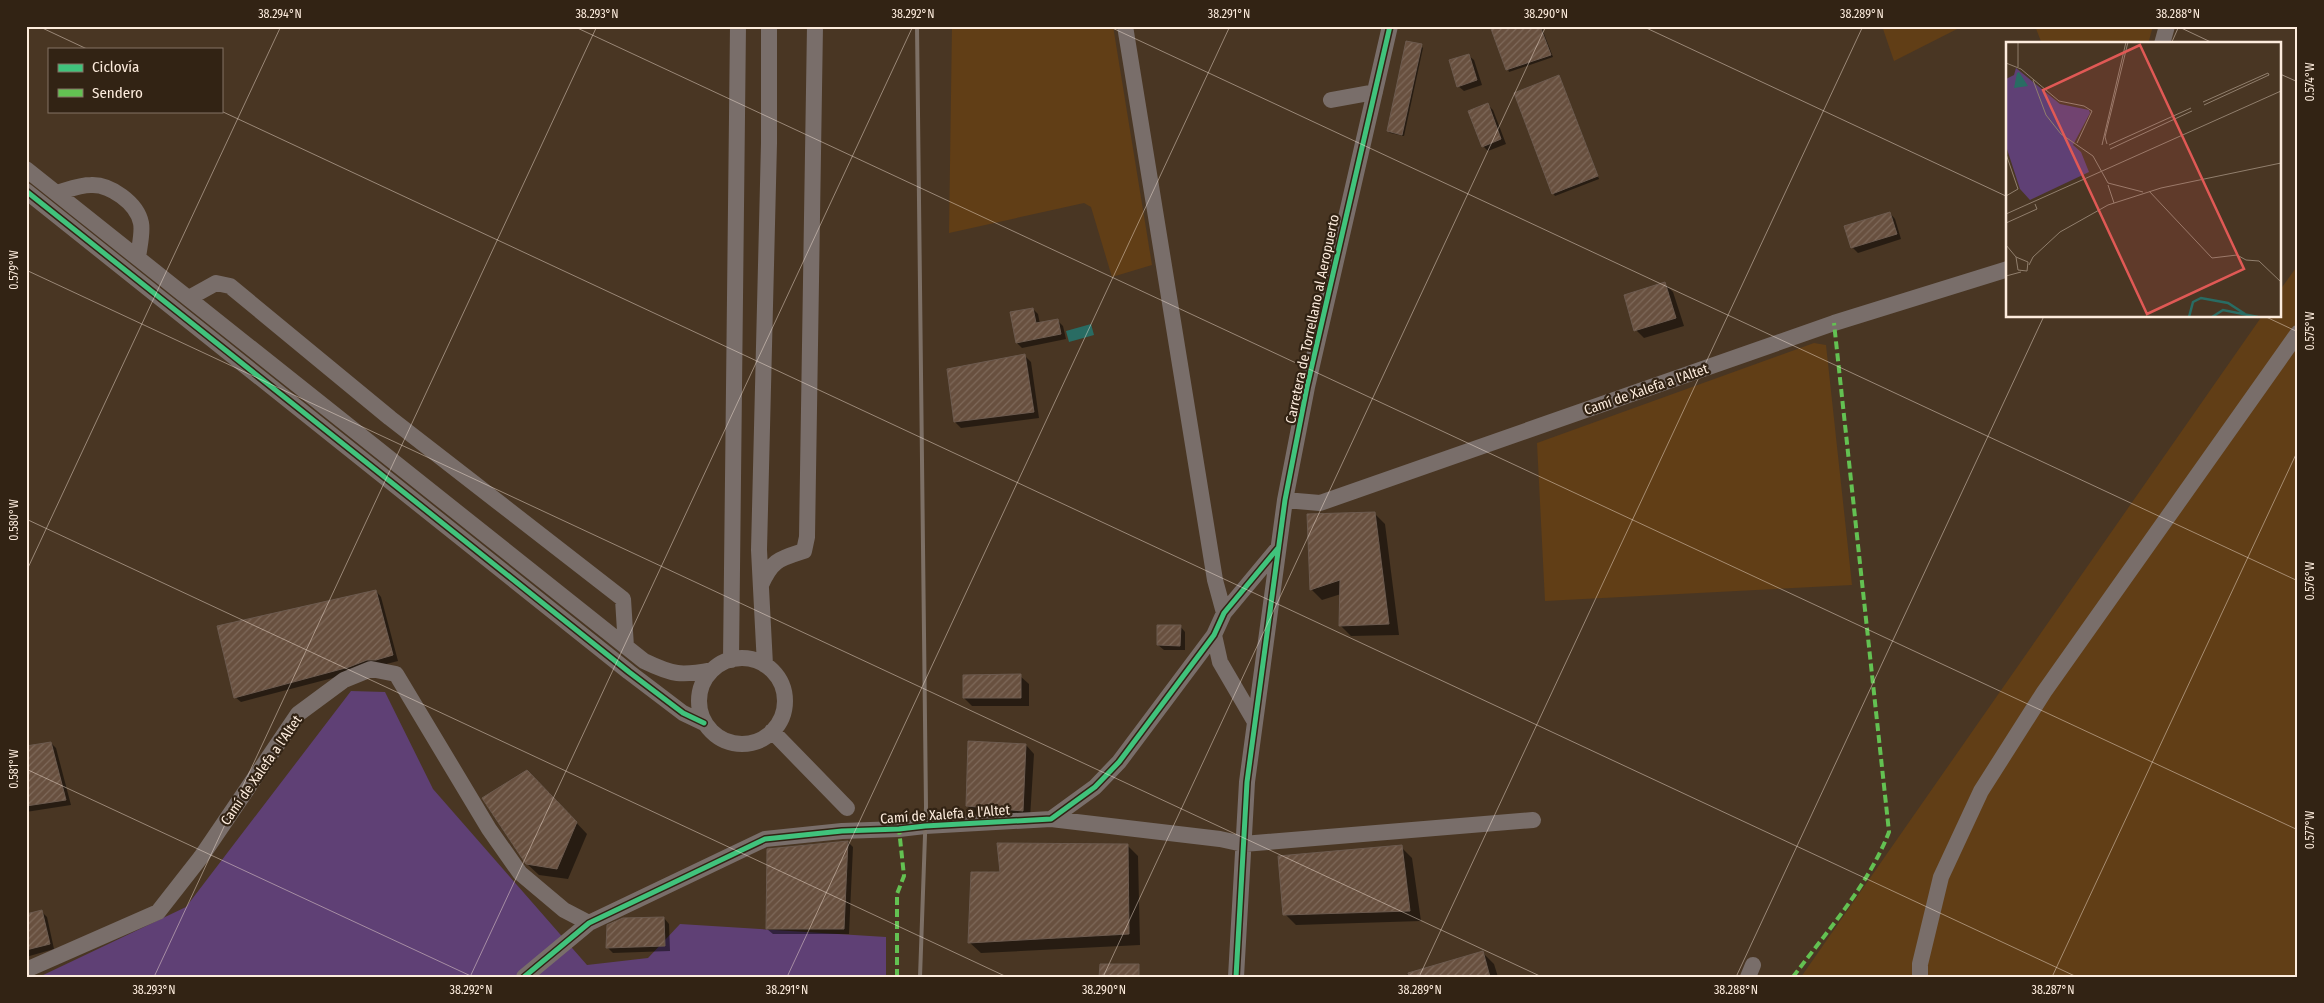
<svg xmlns="http://www.w3.org/2000/svg" width="2324" height="1003" viewBox="0 0 2324 1003" font-family="'Fira Sans Condensed',sans-serif">
<defs>
<pattern id="building-hatch" width="6" height="6" patternUnits="userSpaceOnUse" patternTransform="scale(1.25)"><rect width="6" height="6" fill="#68503f"/><path d="M-1 1l2-2M0 6l6-6M5 7l2-2" fill="none" stroke="#7e695a"/></pattern>
</defs>
<rect width="100%" height="100%" fill="#493623"/>
<path fill="#613e16" d="M952,26H1113L1152,265L1112,277L1091,207L1084,203L949,233Z
M1882,26H1963L1894,61Z
M2035,26H2153L2148,44H2042Z
M2298,265V977H1801L2262,316H2280V290Z
M1814,343L1826,345L1852,585L1545,601L1537,443Z"/>
<path fill="#5f4075" d="M351,691L385,692L433,789L587,965L648,958L680,924L886,937V977H39L186,907Z"/>
<path fill="#296c63" d="M1091,324L1094,335L1069,342L1066,331Z"/>
<path fill="#0007" d="M1491,26H1541L1553,57L1509,72Z
M1421,46L1423,48L1404,136L1390,133L1388,131Z
M1468,55L1474,60L1482,85L1464,91L1458,86Z
M1559,77L1599,179L1555,196L1553,193Z
M1488,105L1493,110L1506,144L1488,151L1483,146Z
M1890,213L1895,219L1901,239L1858,253L1852,247Z
M1665,284L1673,292L1684,326L1644,338L1636,330Z
M1033,309L1038,314L1040,324L1058,321L1063,326L1066,339L1022,348L1017,343Z
M1025,356L1031,362L1039,418L961,428L955,422Z
M1374,513L1385,524L1399,635L1351,636L1340,625L1341,594L1322,600L1311,589Z
M376,591L381,597L398,661L241,702L235,697Z
M1180,626L1185,632V650H1164L1158,645Z
M1020,676L1029,684V706H972L964,698Z
M51,743L56,748L71,805L26,812V747Z
M1026,745L1034,754L1030,818L975,814L967,806Z
M538,782L587,834L568,879L539,875L527,864Z
M848,842L853,847L849,934H773L767,929Z
M1127,845L1138,856L1140,945L981,953L969,942L1001,873Z
M1401,847L1412,858L1421,921L1296,925L1285,914Z
M42,912L47,917L54,949L26,957V915Z
M664,918L669,924L670,951L613,953L608,948Z
M1483,953L1494,964L1498,977H1399Z"/>
<path fill="url(#building-hatch)" stroke="#6c5a4e" d="M1490,26H1540L1551,55L1506,70Z
M1406,41L1422,44L1402,135L1387,131Z
M1469,54L1477,80L1457,87L1449,60Z
M1559,75L1598,176L1552,194L1514,93Z
M1488,103L1501,139L1482,147L1468,111Z
M1890,212L1897,234L1851,248L1844,226Z
M1665,282L1676,318L1634,331L1624,295Z
M1033,308L1036,323L1058,319L1061,334L1016,343L1010,312Z
M1025,354L1034,412L954,422L947,369Z
M1375,512L1389,624L1339,626L1340,580L1310,590L1307,514Z
M376,590L393,655L376,660H367L349,667L234,698L217,626Z
M1157,625H1181L1180,646L1157,645Z
M1021,674V698H963V675Z
M968,741L1026,744L1023,811L966,806Z
M51,742L66,800L26,806V746Z
M527,770L577,822L557,869L526,864L482,798Z
M848,841L844,929H766L767,849Z
M997,843L1128,844L1129,934L968,943L971,872H1000Z
M1402,845L1410,911L1283,915L1278,856Z
M42,910L50,944L26,950V914Z
M664,917L665,946L606,948L607,925L623,918Z
M1483,951L1490,977H1409L1408,973Z
M1100,964H1139V977H1099Z"/>
<g fill="none" stroke-linecap="round" stroke-linejoin="round">
<path stroke="#796e6a" stroke-width="16" d="M1125,26L1215,580L1224,613
M2162,44L2167,26
M1331,100L1375,92
M26,169L644,661C673,675 681,676 712,670
M26,191L629,672L683,713L704,723
M56,193C67,190 80,185 91,185C110,184 137,203 141,223C143,233 139,248 138,258
M189,298L216,283L230,286L390,418L623,599L626,647
M1285,500L1320,503L1834,323L2008,269
M761,585C772,560 779,559 804,551L807,537L815,26
M1214,635L1220,662L1255,722
M699 701a43 43 0 1 1 86 0a43 43 0 1 1-86 0Z
M731,660L738,26
M765,665L759,550L769,143V26
M772,731L847,808
M1051,819L1220,839L1243,844L1533,820
M26,970L158,912L201,857L298,714L344,680L371,669L396,674L489,829L520,873L564,910L589,923
M524,977L589,923L765,839L842,831L899,829L925,826L1051,819L1095,787L1119,762L1214,635L1224,613L1278,548
M1236,977L1247,782L1285,500L1307,387L1390,26
M1748,977L1753,965
M1920,977V964L1941,877L1981,791L2044,692L2298,333"/>
<path stroke="#7d7066" stroke-width="4" d="M917,26L926,807L920,977"/>
<path stroke="#63c152" stroke-width="4" stroke-dasharray="8 4" stroke-linecap="butt" d="M897,977V894L904,876L899,829
M1793,977C1827,931 1868,886 1889,832L1834,323"/>
<defs>
<path id="cycleway" d="M26,191L629,672L683,713L704,723
M524,977L589,923L765,839L842,831L899,829L925,826L1051,819L1095,787L1119,762L1214,635L1224,613L1278,548
M1236,977L1247,782L1285,500L1307,387L1390,26"/>
</defs>
<use href="#cycleway" stroke="#322314" stroke-width="8"/>
<use href="#cycleway" stroke="#40c37c" stroke-width="5"/>
</g>
<path fill="none" stroke="#fdecdd" stroke-width="1" stroke-opacity="0.45" d="M38,26L87,49M573,26L2298,830M1108,26L2298,581M1642,26L2008,197M2177,26L2215,44M2171,44L2179,26M2280,74L2298,82M221,111L2077,977M26,270L1542,977M2264,316L2298,332M26,519L1007,977M26,572L281,26M26,769L473,977M154,977L597,26M470,977L913,26M787,977L1230,26M1103,977L1546,26M1419,977L1863,26M1736,977L2044,316M2052,977L2298,450"/>
<g text-anchor="middle" stroke-width="4.5" stroke-linejoin="round" paint-order="stroke">
<g font-size="14" fill="#fdecdd" stroke="#322314">
<text transform="translate(1312 319) rotate(-78)" y="5">Carretera de Torrellano al Aeropuerto</text>
<text transform="translate(1646 389) rotate(-19)" y="5">Camí de Xalefa a l'Altet</text>
<text transform="translate(261 770) rotate(-55)" y="5">Camí de Xalefa a l'Altet</text>
<text transform="translate(945 814) rotate(-4)" y="5">Camí de Xalefa a l'Altet</text>
</g>
</g>
<g transform="translate(2006 42)">
<rect width="275" height="275" fill="#493623"/>
<path d="M10,26L54,62L83,68L84,71L67,103L75,110L83,130L24,158L14,147L0,104V37L8,33Z" fill="#5f4075"/>
<path d="M13,30L22,44L8,46L11,31Z" fill="#296c63"/>
<path fill="none" stroke="#296c63" stroke-width="2.5" d="M183,275L187,260L195,256L222,261L239,272M206,275L217,268L252,275"/>
<path fill="none" stroke="#917f6d" stroke-width="1" d="M0,21L15,27L53,59L78,64L86,69L71,101M12,25V0M27,38L40,73L55,92L87,114L102,141L137,150M197,60L262,31M198,63L263,33L262,31M101,102L99,95L122,0M96,103L120,0M103,103L185,66M104,107L186,69M0,112L12,147L0,154M102,143L108,161M143,149L206,216L231,213L240,218L253,219L275,240M0,172L275,49M0,181L31,167L29,162M0,203L10,215L12,228L21,229L22,220L10,215M23,223L27,215L54,190L102,163L155,146L275,121M0,234L15,230"/>
<path fill="#e05955" fill-opacity="0.15" stroke="#e05955" stroke-width="2.5" d="M134,3L238,227L141,272L37,48Z"/>
<rect width="275" height="275" fill="none" stroke="#fdecdd" stroke-width="2.5"/>
</g>
<rect width="2324" height="1003" fill="none" stroke="#322314" stroke-width="55"/>
<rect x="48" y="48" width="175" height="65" fill="#322314" stroke="#837364"/>
<rect x="58" y="64" width="25" height="8" fill="#40c37c" stroke="#837364"/>
<text x="92" y="72" font-size="15" fill="#fdecdd">Ciclovía</text>
<rect x="58" y="89" width="25" height="8" fill="#63c152" stroke="#837364"/>
<text x="92" y="98" font-size="15" fill="#fdecdd">Sendero</text>
<rect x="28" y="28" width="2268" height="948" fill="none" stroke="#fdecdd" stroke-width="2"/>
<g font-size="12" text-anchor="middle" fill="#fdecdd">
<text x="280" y="18">38.294°N</text>
<text x="597" y="18">38.293°N</text>
<text x="913" y="18">38.292°N</text>
<text x="1229" y="18">38.291°N</text>
<text x="1546" y="18">38.290°N</text>
<text x="1862" y="18">38.289°N</text>
<text x="2178" y="18">38.288°N</text>
<text transform="translate(2310 82) rotate(-90)" y="4">0.574°W</text>
<text transform="translate(14 270) rotate(-90)" y="4">0.579°W</text>
<text transform="translate(2310 331) rotate(-90)" y="4">0.575°W</text>
<text transform="translate(14 520) rotate(-90)" y="4">0.580°W</text>
<text transform="translate(2310 581) rotate(-90)" y="4">0.576°W</text>
<text transform="translate(14 769) rotate(-90)" y="4">0.581°W</text>
<text transform="translate(2310 830) rotate(-90)" y="4">0.577°W</text>
<text x="154" y="994">38.293°N</text>
<text x="471" y="994">38.292°N</text>
<text x="787" y="994">38.291°N</text>
<text x="1104" y="994">38.290°N</text>
<text x="1420" y="994">38.289°N</text>
<text x="1736" y="994">38.288°N</text>
<text x="2053" y="994">38.287°N</text>
</g>
</svg>
